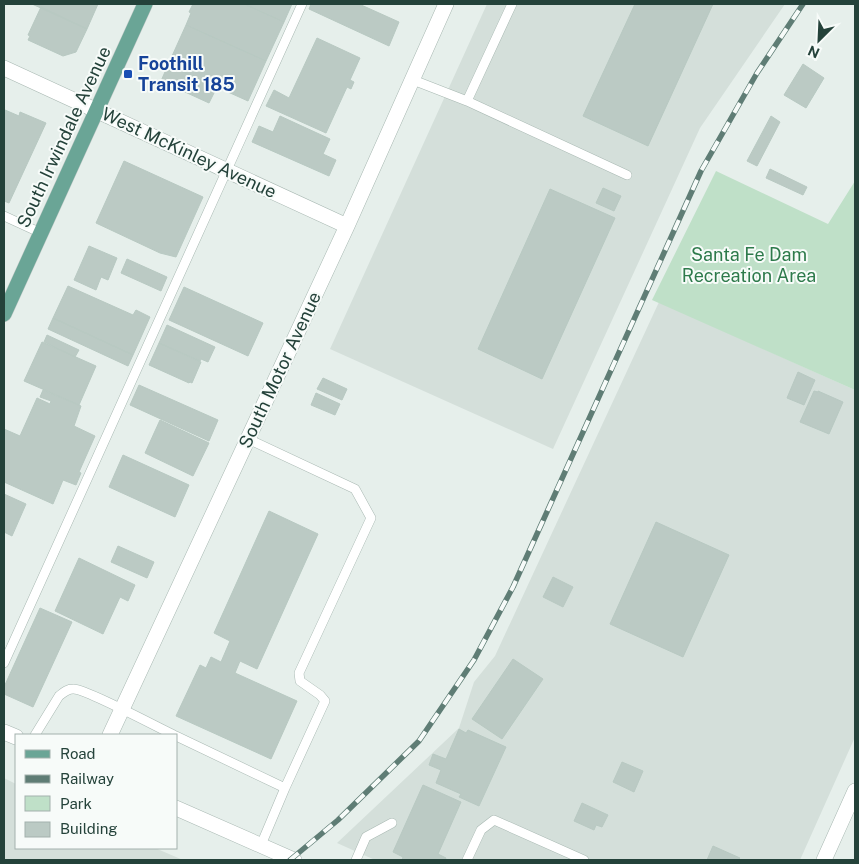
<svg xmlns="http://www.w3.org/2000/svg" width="859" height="864" viewBox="0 0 859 864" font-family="'Public Sans',sans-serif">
<rect width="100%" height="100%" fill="#e6efeb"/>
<path fill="#d4dfda" d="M487,4H785L700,128L553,449L330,349Z
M659,302L855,390V737L800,860H375L337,843L459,728L474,682L495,656Z
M4,778L16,784V848H155L183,860H4Z"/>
<path fill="#bfe0c8" d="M716,171L828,224L855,181V390L652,300Z"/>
<path fill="#bbcac4" stroke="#b8c9c2" d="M32,4H98L87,29Z
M193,4H244L284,22L266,61L186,25L191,13L189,12Z
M244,4H292L284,22Z
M311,4H359L399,22L389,46L309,9Z
M635,4H713L648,146L583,116Z
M41,7L87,29L76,52L63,56L28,40L30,36L28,35Z
M186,25L266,61L248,101L168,65Z
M317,38L360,58L350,80L354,82L351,89L347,87L326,133L266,106L274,90L289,98Z
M803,64L824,78L806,108L784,95Z
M168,65L217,87L209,103L161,81Z
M5,110L19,116L20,112L46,123L9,203L4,201Z
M280,116L330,139L323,154L336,160L329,176L252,142L259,126L273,132Z
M771,116L780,122L757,166L747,161Z
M124,161L203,197L176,257L160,253L96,223Z
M770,169L807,187L803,195L766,178Z
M603,188L621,196L614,211L596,203Z
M550,189L615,218L542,379L478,349Z
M89,246L117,258L108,280L101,277L96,290L74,280Z
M127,259L167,277L161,291L121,273Z
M68,286L133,315L136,310L150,317L133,355L53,318Z
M184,287L263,323L248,356L169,320Z
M53,318L133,355L128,366L48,329Z
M167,325L215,347L208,362L201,359L200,361L159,343Z
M47,335L79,350L75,357L44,342Z
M42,342L96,366L79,405L24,381Z
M159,343L201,362L192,383L190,382L189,383L149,365Z
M798,372L815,380L804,405L787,398Z
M323,378L347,389L342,400L317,389Z
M139,385L218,420L209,441L130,405Z
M43,390L81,406L74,426L95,436L79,472L81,473L76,485L63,480L53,504L4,482V429L20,436L37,398L50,404L51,401L40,397Z
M814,391L818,392V391L843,402L829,434L800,422Z
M316,393L340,404L335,415L311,405Z
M160,420L209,443L193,476L145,453Z
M123,455L189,485L175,517L109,487Z
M4,494L26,504L12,536L4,532Z
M269,511L318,534L257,669L240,661L235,673L297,701L271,759L176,716L200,665L206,668L211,657L221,662L230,641L214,633Z
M656,522L729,555L683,657L610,624Z
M118,546L154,562L147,578L111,562Z
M79,558L135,585L128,601L120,597L103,634L55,611Z
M553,577L573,587L563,607L543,597Z
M40,608L72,622L33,707L4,694V687Z
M513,659L543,679L502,739L472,719Z
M459,729L466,733L468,730L506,747L479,806L459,797L461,794L436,783L441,770L429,765L433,754L446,759Z
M622,762L643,771L634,792L613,782Z
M423,785L461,802L438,854L446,858L445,860H402L403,857L393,852Z
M582,803L608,815L602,827L596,825L594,830L574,821Z
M713,846L740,858L738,860H707Z"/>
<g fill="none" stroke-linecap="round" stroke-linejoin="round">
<defs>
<path id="lane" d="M413,80L467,101L627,175
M467,101L512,4
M4,216L41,233
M4,663L302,4
M35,735L59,696C64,692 67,689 73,689C84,688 159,728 174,735
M176,736L285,788L325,701L320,695L300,681L299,673L371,518L355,489L248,439
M261,845L285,788
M356,860L366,837L392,823
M467,860L481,830L494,820L584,860"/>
<path id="street" d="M4,68L347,226
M4,732L16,737
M110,735L347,226L446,4
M176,808L294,860
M824,860L855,791"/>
<path id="primary" d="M4,314L145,4"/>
</defs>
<use href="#lane" stroke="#a8b8b2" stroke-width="10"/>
<use href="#street" stroke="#a8b8b2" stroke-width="16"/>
<use href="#primary" stroke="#c2cac8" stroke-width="16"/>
<use href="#lane" stroke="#fff" stroke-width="9"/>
<use href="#street" stroke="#fff" stroke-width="15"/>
<use href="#primary" stroke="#6aa596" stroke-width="15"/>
<defs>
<path id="rail" d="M290,860L338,820L419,741L474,660L513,587L701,171L757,73L803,4"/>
</defs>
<use href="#rail" stroke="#5f7d75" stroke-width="5.5"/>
<use href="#rail" stroke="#f7fbf9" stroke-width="4" stroke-dasharray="11" stroke-linecap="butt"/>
</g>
<rect fill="#1a4fb4" stroke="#f7fbf9" stroke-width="2" x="123" y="69" width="10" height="10" rx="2.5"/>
<g text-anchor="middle" stroke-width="4" stroke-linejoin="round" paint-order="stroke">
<g font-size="18" font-weight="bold" fill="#164399" stroke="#f7fbf9" text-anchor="start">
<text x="138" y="70">Foothill<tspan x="138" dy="21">Transit 185</tspan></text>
</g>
<g font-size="18" fill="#24423a" stroke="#f7fbf9">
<text transform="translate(64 137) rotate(-65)" y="6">South Irwindale Avenue</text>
<text transform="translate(189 153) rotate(25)" y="6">West McKinley Avenue</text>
<text transform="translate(280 370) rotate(-65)" y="6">South Motor Avenue</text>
</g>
<g font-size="18" fill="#2d7a4b" stroke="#f7fbf9">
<text x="749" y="261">Santa Fe Dam<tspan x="749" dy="21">Recreation Area</tspan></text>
</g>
</g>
<rect width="859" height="864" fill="none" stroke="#24423a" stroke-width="10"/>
<rect x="15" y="734" width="162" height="115" fill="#f7fbf9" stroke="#a3b1ad"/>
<rect x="25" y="750" width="25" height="8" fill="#6aa596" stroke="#a3b1ad"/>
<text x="60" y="759" font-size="15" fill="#24423a">Road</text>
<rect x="25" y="775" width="25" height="8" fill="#5f7d75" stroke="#a3b1ad"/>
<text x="60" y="784" font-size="15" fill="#24423a">Railway</text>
<rect x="25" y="796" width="25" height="15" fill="#bfe0c8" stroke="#a3b1ad"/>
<text x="60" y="809" font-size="15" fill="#24423a">Park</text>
<rect x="25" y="822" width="25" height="15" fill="#bbcac4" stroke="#a3b1ad"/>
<text x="60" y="834" font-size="15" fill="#24423a">Building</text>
<g transform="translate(819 40) rotate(204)" stroke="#f7fbf9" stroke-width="4" paint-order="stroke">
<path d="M0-4L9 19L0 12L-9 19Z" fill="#24423a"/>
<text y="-8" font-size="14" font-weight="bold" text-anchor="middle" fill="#24423a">N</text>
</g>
</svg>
